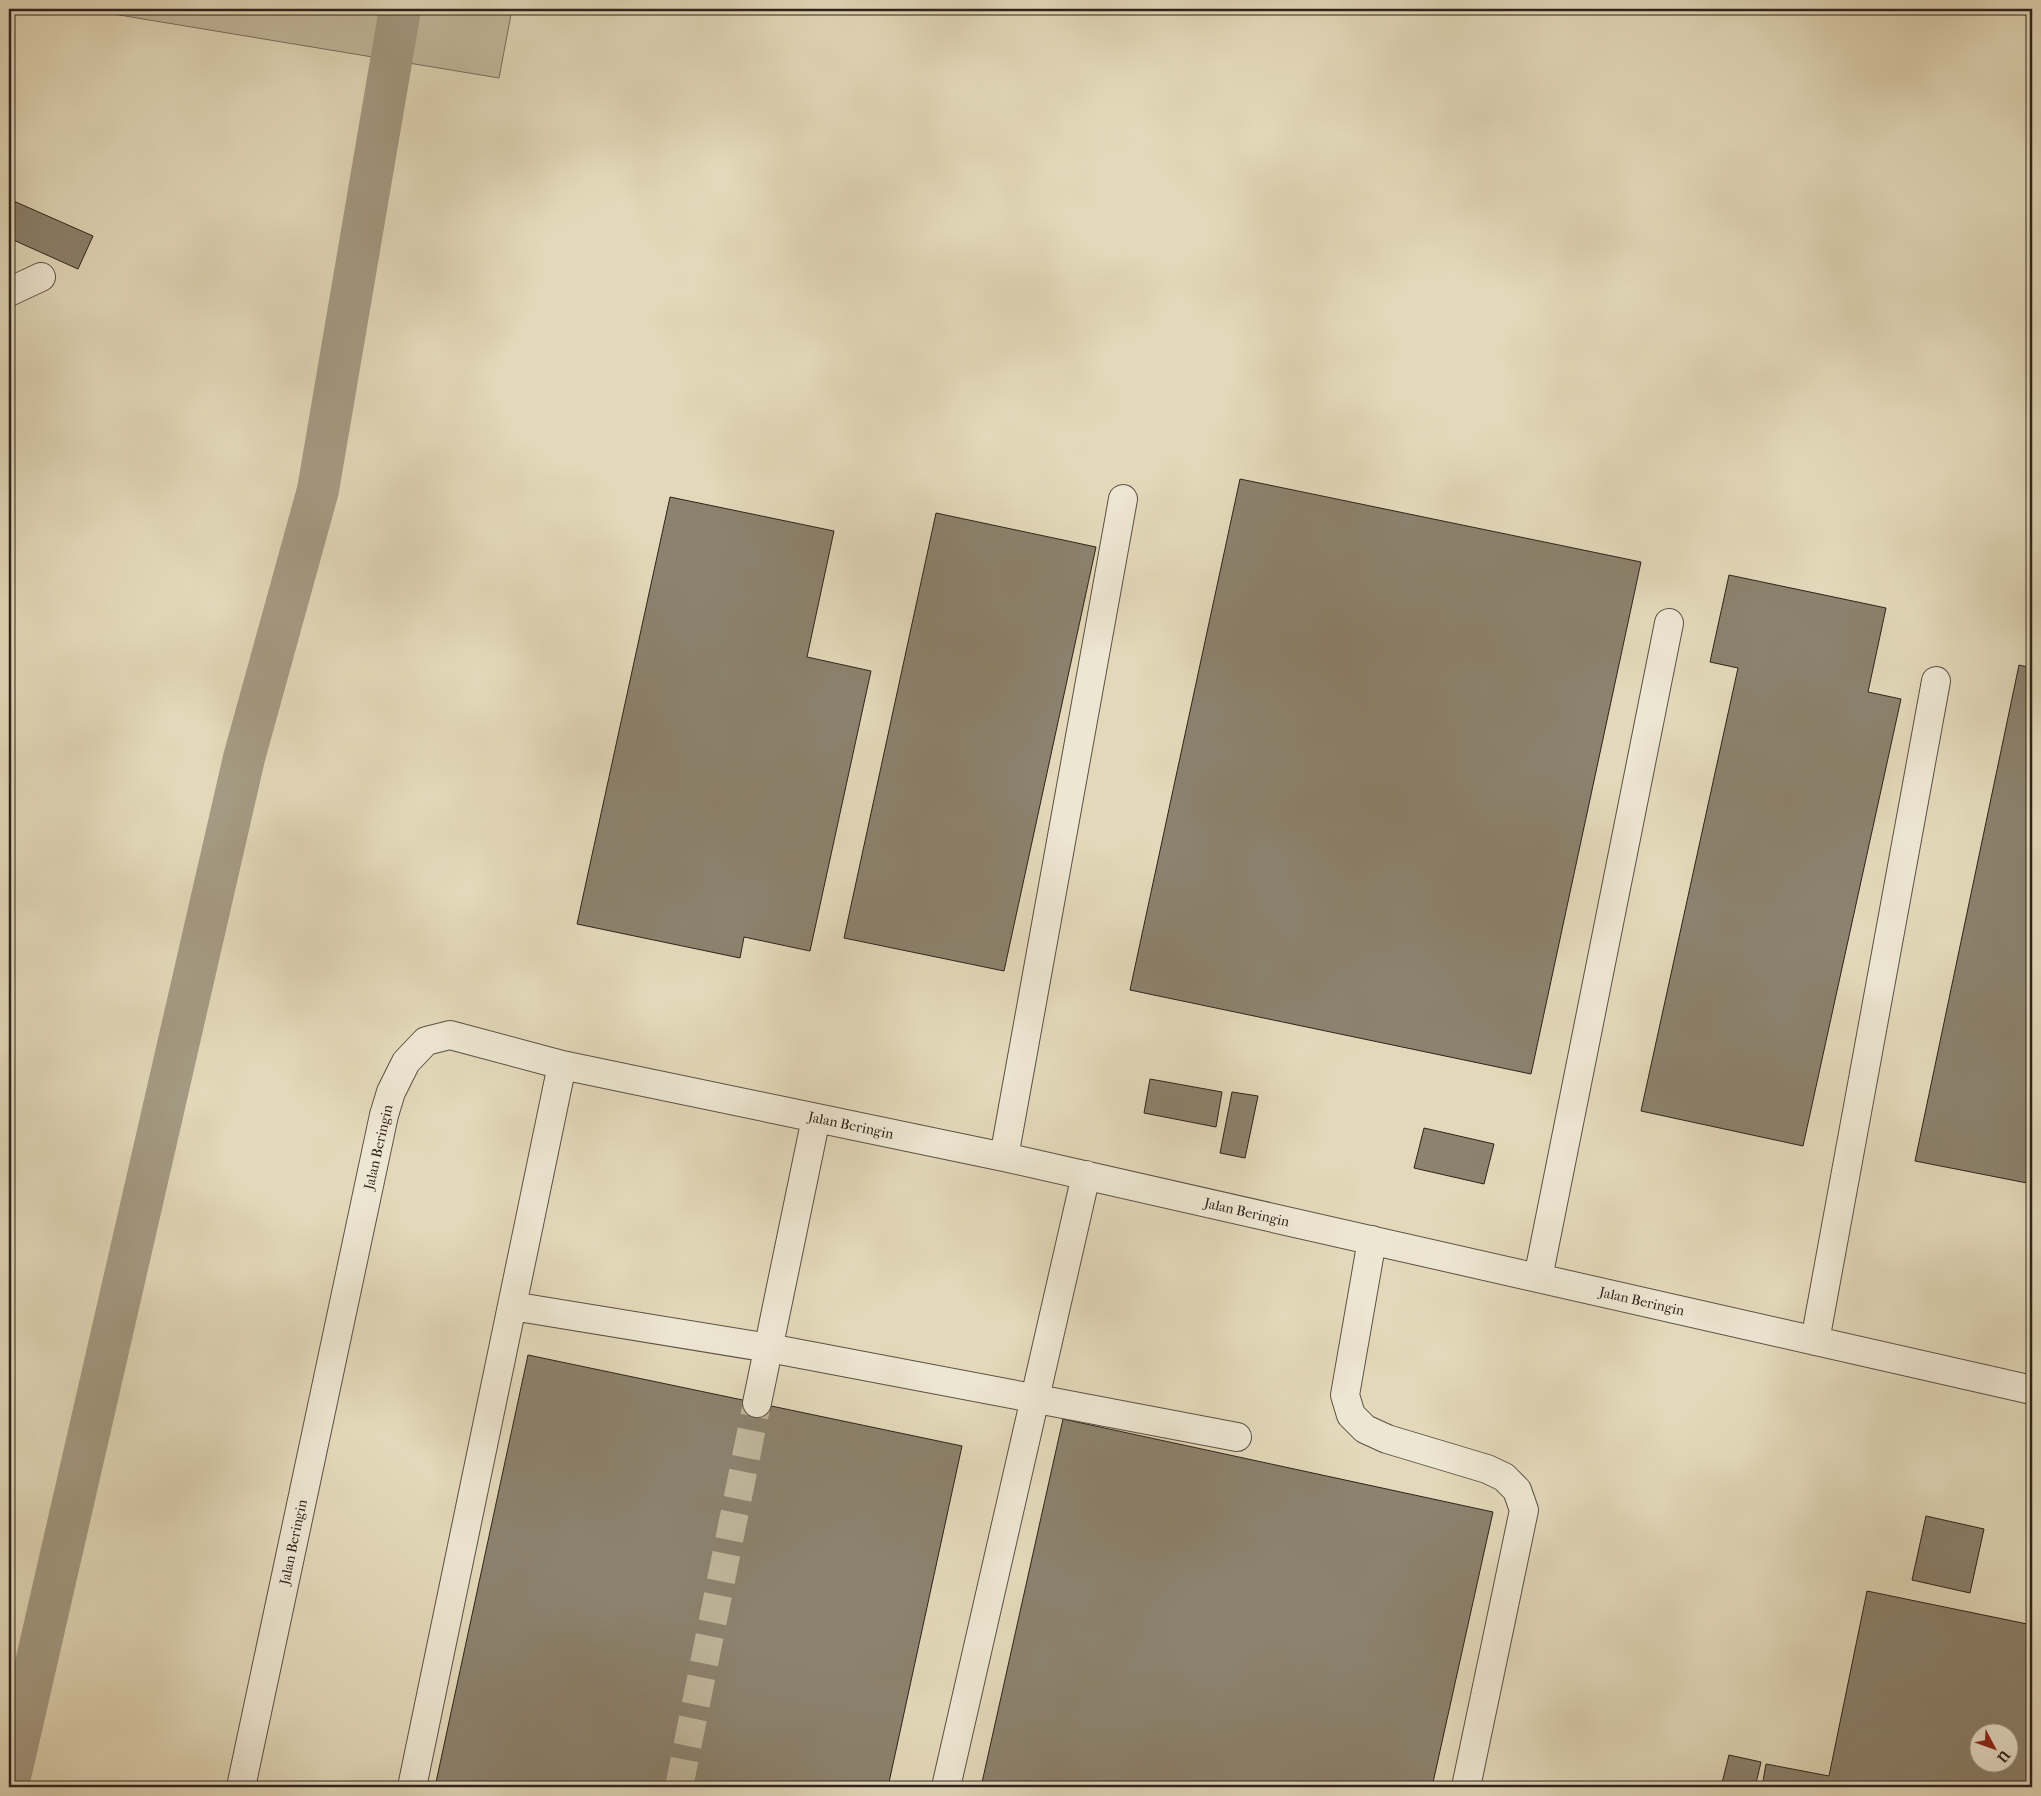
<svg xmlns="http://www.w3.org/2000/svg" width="2041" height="1796" viewBox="0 0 2041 1796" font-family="'IM FELL French Canon',serif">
<rect width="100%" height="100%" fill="#e3d9ba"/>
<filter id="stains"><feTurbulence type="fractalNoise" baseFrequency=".004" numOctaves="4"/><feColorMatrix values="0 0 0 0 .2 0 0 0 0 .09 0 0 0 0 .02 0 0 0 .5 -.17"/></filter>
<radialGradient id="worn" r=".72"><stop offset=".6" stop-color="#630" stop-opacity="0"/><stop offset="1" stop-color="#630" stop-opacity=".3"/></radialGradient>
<path fill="#c4ba9f" stroke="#796e5e" d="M83,9H512L499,78Z"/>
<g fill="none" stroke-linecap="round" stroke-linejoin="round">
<path stroke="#a59b84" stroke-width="42" d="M9,1781L244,758L318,490L400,9"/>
</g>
<path fill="#8c826e" stroke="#2e231c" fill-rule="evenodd" d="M9,199L93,236L78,269L9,238Z
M1240,479L1641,562L1531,1074L1130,990Z
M670,497L834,531L807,657L871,671L810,951L744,937L740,958L577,924Z
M936,513L1096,547L1004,971L844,938Z
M1729,575L1886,608L1868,692L1901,699L1803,1146L1641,1111L1738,668L1710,662Z
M2019,665L2032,668V1184L1915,1161Z
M1150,1079L1222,1092L1216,1127L1144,1113Z
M1232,1092L1258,1096L1245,1158L1220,1153Z
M1424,1128L1494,1144L1484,1184L1414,1168Z
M528,1355L962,1446L888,1787H435Z
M1063,1419L1493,1512L1432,1787H981Z
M1926,1516L1984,1529L1970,1593L1912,1580Z
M1867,1591L2032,1625V1787H1762L1766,1764L1829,1776ZM1978,1734H2008V1764H1978Z
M1729,1755L1761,1762L1755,1787H1721Z"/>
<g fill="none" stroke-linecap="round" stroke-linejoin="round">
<path stroke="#bfb59a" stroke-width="28" stroke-dasharray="28 14" stroke-linecap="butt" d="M679,1787L757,1403"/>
<defs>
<path id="minor" d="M9,292L41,277
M1004,1157L1123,499
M1372,1240L1345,1395L1351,1415L1365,1429L1387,1439L1487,1469L1504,1477L1517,1490L1524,1510L1466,1787
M1538,1278L1669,623
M512,1306L769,1348L1237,1437
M1815,1341L1936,681
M757,1403L816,1118
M241,1787L384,1115L391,1092L406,1062L426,1041L450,1035L562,1065L1004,1157L2032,1390
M412,1787L562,1065
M946,1787L1086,1175"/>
</defs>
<use href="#minor" stroke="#5b5044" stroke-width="30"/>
<use href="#minor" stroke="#ede6d2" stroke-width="28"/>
</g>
<g text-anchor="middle" stroke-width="4.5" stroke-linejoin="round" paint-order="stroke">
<g font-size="14" fill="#2e231c" stroke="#ede6d2">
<text transform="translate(851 1125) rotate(12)" y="5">Jalan Beringin</text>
<text transform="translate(378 1147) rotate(-77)" y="5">Jalan Beringin</text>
<text transform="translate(1247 1212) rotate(13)" y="5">Jalan Beringin</text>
<text transform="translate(1642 1301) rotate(13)" y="5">Jalan Beringin</text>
<text transform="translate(293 1542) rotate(-78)" y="5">Jalan Beringin</text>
</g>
</g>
<rect width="2041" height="1796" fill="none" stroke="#e3d9ba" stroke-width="30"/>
<rect x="10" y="10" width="2021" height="1776" fill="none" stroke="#2e231c" stroke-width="2.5"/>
<rect x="15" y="15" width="2011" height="1766" fill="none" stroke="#2e231c"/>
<g transform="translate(1994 1748) rotate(131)"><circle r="24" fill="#ede6d2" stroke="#a19889"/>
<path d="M0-4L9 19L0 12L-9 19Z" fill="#8f2418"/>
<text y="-8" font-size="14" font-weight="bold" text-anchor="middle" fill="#2e231c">U</text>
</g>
<rect width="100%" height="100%" filter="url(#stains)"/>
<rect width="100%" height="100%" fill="url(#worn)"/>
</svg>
